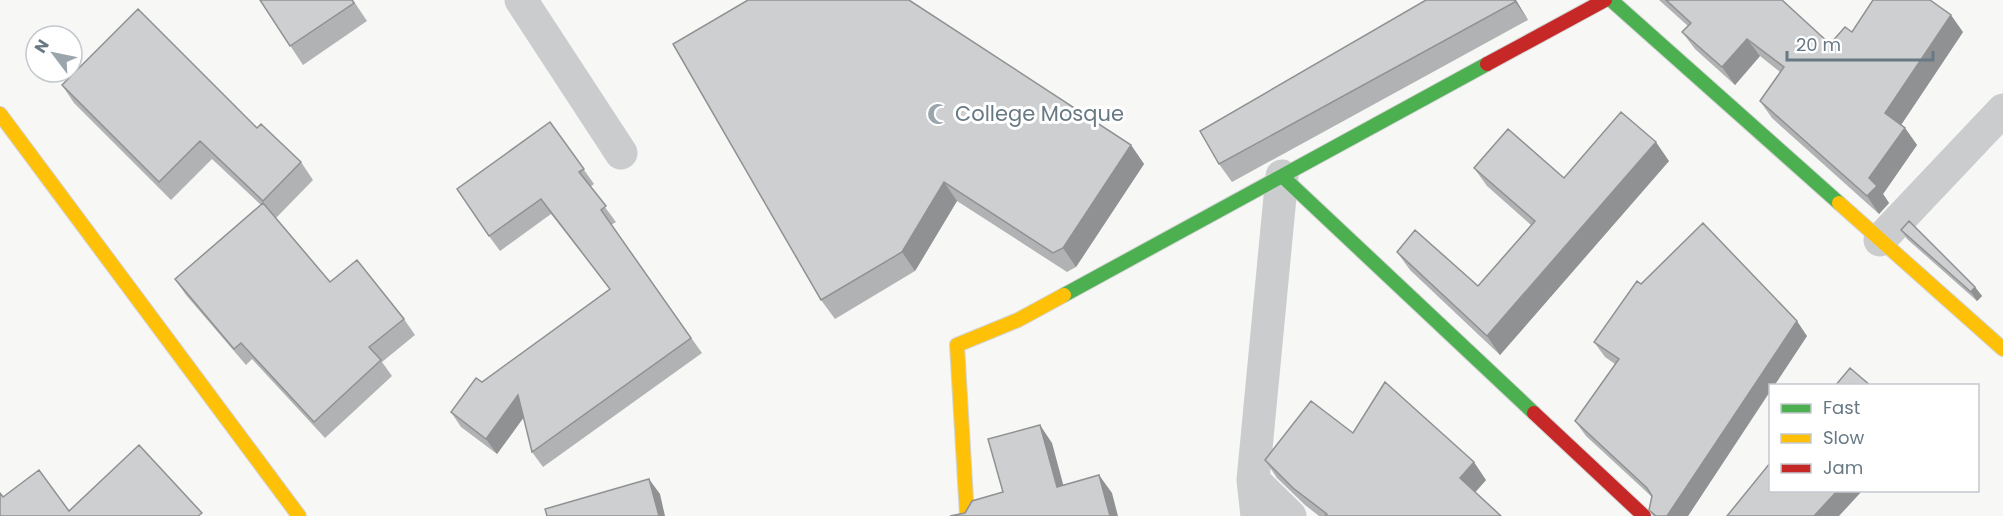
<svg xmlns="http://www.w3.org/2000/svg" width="2003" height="516" viewBox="0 0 2003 516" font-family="Poppins,sans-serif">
<rect width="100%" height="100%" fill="#f7f7f6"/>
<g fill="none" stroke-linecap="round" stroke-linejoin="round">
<defs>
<path id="fast" d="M1611,0L1839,203
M1282,176L1534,413
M1064,295L1487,64"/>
<path id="slow" d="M0,114L299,516
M1839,203L2003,349
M967,516L957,345L1018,320L1064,295"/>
<path id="jam" d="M1487,64L1605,0
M1534,413L1644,516"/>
</defs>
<use href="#fast" stroke="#d3d4d5" stroke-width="16"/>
<use href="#slow" stroke="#d3d4d5" stroke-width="16"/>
<use href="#jam" stroke="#d3d4d5" stroke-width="16"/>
<path stroke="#cbcccd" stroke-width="33" d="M521,0L621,153
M1880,240L2003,110
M1253,480L1290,516
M1257,516L1253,480L1282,176"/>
<use href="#fast" stroke="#4caf50" stroke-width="14"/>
<use href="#slow" stroke="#ffc107" stroke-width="14"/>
<use href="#jam" stroke="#c62828" stroke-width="14"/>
</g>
<path fill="#b1b2b3" d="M260,0H353L367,21L303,65Z
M1426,0H1516L1528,20L1232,182L1219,164Z
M1659,0H1782L1830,44L1852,32H1963L1901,125L1905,128L1917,145L1883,194L1889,203L1879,214L1772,118L1760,101L1780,72L1760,56L1735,85L1695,49L1682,32L1688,26Z
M673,44L1131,145L1144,164L1076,267L1067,272L957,201L915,271L835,319L821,300Z
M62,85L257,128L301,162L313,180L276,218L330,282L404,319L415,335L382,362L392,376L325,438L252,359L246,365L186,295L175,279L261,205L212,159L171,200L74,103Z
M550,122L594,184L590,187L616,222L611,225L702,353L543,467L532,452L524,417L497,454L461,427L451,412L482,382L610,289L551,214L500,251L489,236Z
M1669,161L1500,355L1410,270L1397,252L1478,286L1531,225L1487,186L1474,168L1564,178Z
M1901,230L1975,287L1982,296L1977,301L1907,239Z
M1641,284L1807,336L1688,516H1653L1649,510L1652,497L1586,436L1575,421L1615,364L1605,357L1594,342Z
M1265,460L1486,480L1475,492L1501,516H1319L1305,505L1277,478Z"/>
<path fill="#909192" d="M1514,0H1516L1528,20Z
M1951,15L1963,32L1897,131L1885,113Z
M1747,39L1760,56L1735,85L1722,67Z
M1905,128L1917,145L1883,194L1889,203L1879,214L1867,196L1869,178Z
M1656,142L1669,161L1500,355L1487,336Z
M1131,145L1144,164L1076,267L1063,248Z
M944,182L957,201L915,271L902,252Z
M1975,287L1982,296L1977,301L1971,292Z
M1797,321L1807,336L1774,386H1770V391L1688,516H1667Z
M518,395L529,410L497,454L486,439Z
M1040,425L1052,443L1069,506L1057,487Z
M1474,462L1486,480L1472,496L1460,478Z
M1099,475L1112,493L1118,516H1110Z
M649,479L660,494L665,516H659Z
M1838,490H1863L1839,516H1814Z"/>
<path fill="#cecfd0" stroke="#909192" stroke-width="1.5" d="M260,0H352L354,3L290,46Z
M748,0H909L1131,145L1063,248L1053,253L944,182L902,252L821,300L673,44Z
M1426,0H1514L1515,2L1219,164L1200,131Z
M1666,0H1782L1830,44L1845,27L1852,32L1873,0H1930L1951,15L1885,113L1905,128L1869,178L1877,186L1867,196L1760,101L1784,67L1747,39L1722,67L1682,32L1691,23Z
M138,9L257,128L261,124L301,162L263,201L200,141L159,182L62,85Z
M1621,112L1656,142L1487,336L1397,252L1415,230L1478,286L1535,221L1474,168L1508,129L1564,178Z
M550,122L584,169L579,172L606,206L601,210L691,338L532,452L518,395L486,439L451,412L476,378L482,382L610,289L541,199L489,236L457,189Z
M263,203L330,282L357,260L404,319L369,347L381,360L314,422L241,343L234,349L175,279Z
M1909,221L1975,287L1971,292L1901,230Z
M1703,223L1797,321L1667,516H1656L1649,510L1652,496L1647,488L1575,421L1619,359L1594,342L1637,281L1641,284Z
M1850,368L1871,386H1835Z
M1385,382L1474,462L1460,478L1501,516H1325L1327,514L1293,488L1265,460L1311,401L1353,433Z
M1040,425L1057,487L1099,475L1110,516H950L965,513L972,501L1003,492L988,439Z
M139,445L202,513L198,516H0V493L3,497L39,470L69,511Z
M1770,463V490H1838L1814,516H1727Z
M649,479L659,516H547L545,509Z"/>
<defs>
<symbol id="mosque-bare" viewBox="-9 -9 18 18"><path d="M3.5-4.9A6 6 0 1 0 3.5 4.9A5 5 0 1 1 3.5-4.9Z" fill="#9aa5ac" stroke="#fff" stroke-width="2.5" paint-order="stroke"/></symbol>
</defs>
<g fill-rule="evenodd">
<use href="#mosque-bare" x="923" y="99" width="30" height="30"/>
</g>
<g text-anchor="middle" stroke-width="6" stroke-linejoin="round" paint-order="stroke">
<g font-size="21" fill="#687984" stroke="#fff" text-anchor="start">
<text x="955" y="121">College Mosque</text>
</g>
</g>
<rect x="1769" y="384" width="210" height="108" fill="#ffffff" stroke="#c3c9ce" stroke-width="1.5"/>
<rect x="1781" y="404" width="30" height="9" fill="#4caf50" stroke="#c3c9ce" stroke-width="1.5"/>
<text x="1823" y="414" font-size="18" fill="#687984">Fast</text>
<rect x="1781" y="434" width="30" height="9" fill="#ffc107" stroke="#c3c9ce" stroke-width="1.5"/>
<text x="1823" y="444" font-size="18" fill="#687984">Slow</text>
<rect x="1781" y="464" width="30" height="9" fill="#c62828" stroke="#c3c9ce" stroke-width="1.5"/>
<text x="1823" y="474" font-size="18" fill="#687984">Jam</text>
<g transform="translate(54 54) rotate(302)"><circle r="28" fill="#ffffff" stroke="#c3c9ce" stroke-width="1.5"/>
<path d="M0-4.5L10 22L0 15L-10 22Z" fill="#9aa5ac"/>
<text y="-9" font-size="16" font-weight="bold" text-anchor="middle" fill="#687984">N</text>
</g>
<path d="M1787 51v9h146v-9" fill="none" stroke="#687984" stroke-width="3"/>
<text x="1796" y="51" font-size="18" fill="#687984" stroke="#ffffff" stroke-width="4.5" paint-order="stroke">20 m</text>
</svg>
